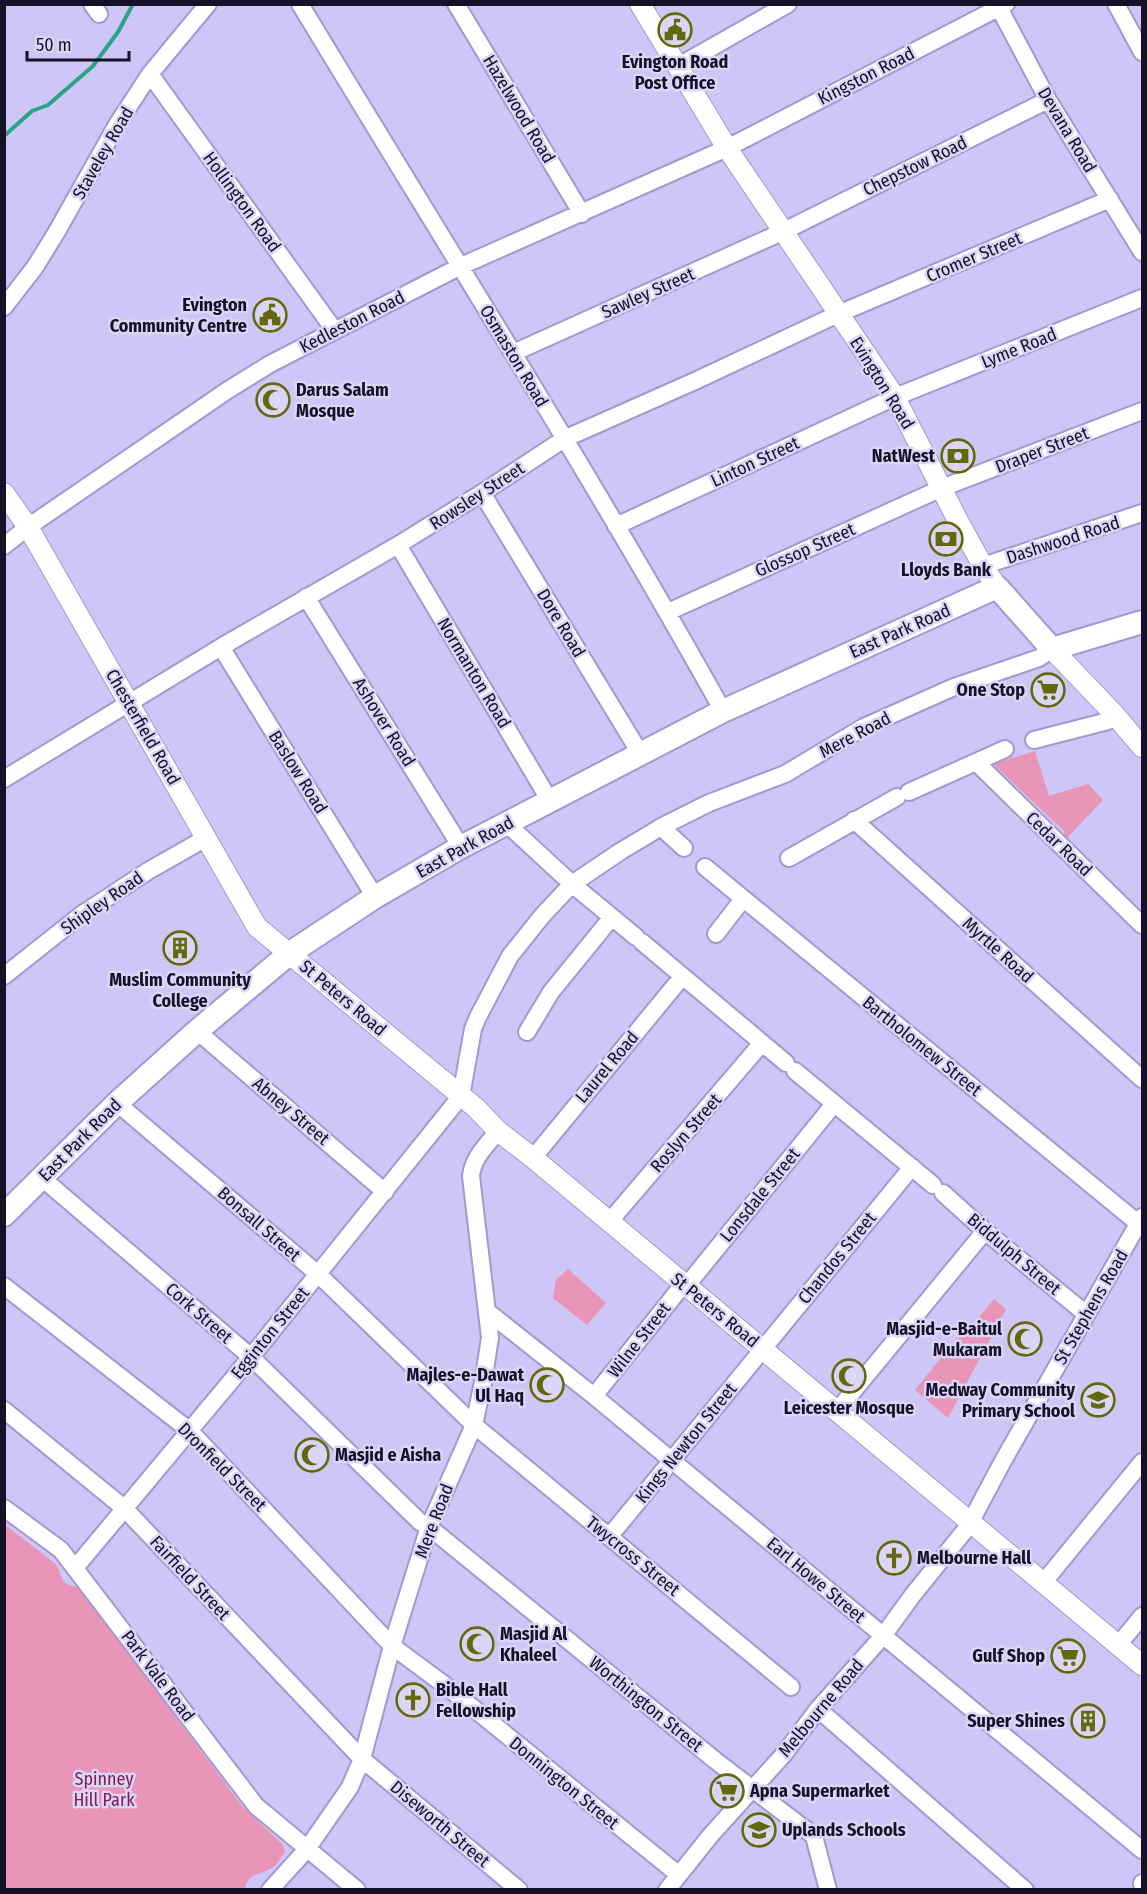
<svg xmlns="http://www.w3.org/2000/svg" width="1147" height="1894" viewBox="0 0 1147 1894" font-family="'Fira Sans Condensed',sans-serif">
<rect width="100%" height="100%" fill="#cec6f6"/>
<path fill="#e895b8" d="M1035,751L1049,796L1088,784L1103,800L1065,840L1064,831L993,764Z
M568,1269L606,1303L587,1325L553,1298L556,1280Z
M994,1299L1006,1309L948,1418L915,1390L963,1331L966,1333Z
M5,1525L56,1564C61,1571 60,1582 69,1585C72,1587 76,1586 79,1588L242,1806L283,1845L285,1852C281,1857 277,1865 272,1868C260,1875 247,1873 245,1889H5Z"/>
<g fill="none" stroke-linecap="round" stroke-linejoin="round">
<path stroke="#2ca488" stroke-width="4" d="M4,136L32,111L48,105L93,66L118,32L133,4"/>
<defs>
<path id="minor" d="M92,4L99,14
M300,4C442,239 589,471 723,711
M456,4L582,214
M997,4L1048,100L1142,252
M1116,4L1142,52
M677,67L788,4
M150,74L335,331
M4,307L35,267L56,233L118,123L150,74L208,4
M513,353L782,232L1048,100
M482,493L640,753
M616,526L895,397L1142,298
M398,545L550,801
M4,546L28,527L228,390L270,364L459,267L727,148L1006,4
M983,566L1142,513
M306,597L461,847
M668,612L942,488L1142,411
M221,647L375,897
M1034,740L1108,721L1115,715
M976,762L1142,925
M4,779L221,647L398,545L482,493L564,439L695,381L838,314L1110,199
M909,792L1005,749
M854,820L1142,1079
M507,824L572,884L636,937
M661,827L684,848
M789,858L897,797
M705,867L1139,1224
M716,934L743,899
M642,942L786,1063
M4,976L81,915L148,871L206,838
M197,1031L385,1192
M527,1032L551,992L612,917
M795,1071L933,1185
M117,1103L318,1274L474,1425L791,1687
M533,1158L682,977
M42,1178L251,1357L420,1522L429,1527L716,1761L814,1836L828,1890
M943,1193L985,1231L1086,1314
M609,1222L762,1043
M4,1286L190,1431L392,1646L446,1686L679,1875
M488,1312L594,1396L1142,1850
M594,1396L678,1291L692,1279L834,1104
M4,1410L124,1508L362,1759L519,1890
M837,1411L985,1231
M4,1508L61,1550L256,1806L357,1890
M970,1523L1003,1461L1142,1217
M609,1537L912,1167
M75,1568L251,1357L461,1096L473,1029L478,1017L510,956L542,916L572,884L621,851L661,827L709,803L785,774L864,727L954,687L1039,658L1052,649
M1043,1583L1142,1462
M1119,1644L1142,1616
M818,1709L1025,1890
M1142,1884V1883
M270,1890L307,1849L350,1787L362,1759L392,1646L429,1527L474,1425L483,1382L490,1338L471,1176C473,1157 487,1145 498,1131
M667,1890L710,1836L784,1754L818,1709L883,1636L912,1596L971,1523"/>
<path id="tertiary" d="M640,4L727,148L895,397L957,519L983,566L997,587
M4,493L28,527L257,927L476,1108L498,1131L533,1158L1142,1665
M1052,649L1115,715L1142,747"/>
<path id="secondary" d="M4,1215L117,1103L197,1031L290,953L375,897L461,847L723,711L997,587L1052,649L1142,622"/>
</defs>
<use href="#minor" stroke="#a398d1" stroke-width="20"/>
<use href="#tertiary" stroke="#a398d1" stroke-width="22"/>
<use href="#secondary" stroke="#a398d1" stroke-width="26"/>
<use href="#minor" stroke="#fff" stroke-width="16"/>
<use href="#tertiary" stroke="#fff" stroke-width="20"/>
<use href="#secondary" stroke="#fff" stroke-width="22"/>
</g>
<defs>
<symbol id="civic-ring" viewBox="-11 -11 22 22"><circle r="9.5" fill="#dbd5f9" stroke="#636909" stroke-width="1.5"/><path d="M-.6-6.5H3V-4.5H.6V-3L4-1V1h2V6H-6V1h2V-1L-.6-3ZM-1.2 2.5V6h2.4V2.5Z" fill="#636909"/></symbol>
<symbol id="mosque-ring" viewBox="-11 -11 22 22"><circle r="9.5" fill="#dbd5f9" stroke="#636909" stroke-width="1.5"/><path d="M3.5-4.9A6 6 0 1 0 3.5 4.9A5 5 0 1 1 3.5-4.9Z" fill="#636909"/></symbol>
<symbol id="bank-ring" viewBox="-11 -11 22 22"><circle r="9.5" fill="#dbd5f9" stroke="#636909" stroke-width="1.5"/><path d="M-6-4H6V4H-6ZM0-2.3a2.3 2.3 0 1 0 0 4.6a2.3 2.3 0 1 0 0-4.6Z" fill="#636909"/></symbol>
<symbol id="supermarket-ring" viewBox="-11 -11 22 22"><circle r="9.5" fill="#dbd5f9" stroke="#636909" stroke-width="1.5"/><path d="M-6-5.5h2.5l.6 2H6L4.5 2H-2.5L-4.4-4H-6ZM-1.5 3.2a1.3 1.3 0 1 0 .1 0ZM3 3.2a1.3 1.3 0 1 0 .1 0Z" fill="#636909"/></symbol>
<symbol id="building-ring" viewBox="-11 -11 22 22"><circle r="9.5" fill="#dbd5f9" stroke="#636909" stroke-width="1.5"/><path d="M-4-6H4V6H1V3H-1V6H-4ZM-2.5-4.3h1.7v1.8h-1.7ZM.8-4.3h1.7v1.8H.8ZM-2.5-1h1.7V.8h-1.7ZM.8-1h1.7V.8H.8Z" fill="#636909"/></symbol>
<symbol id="school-ring" viewBox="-11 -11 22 22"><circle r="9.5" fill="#dbd5f9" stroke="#636909" stroke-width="1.5"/><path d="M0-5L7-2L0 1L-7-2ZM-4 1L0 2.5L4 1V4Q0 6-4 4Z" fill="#636909"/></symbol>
<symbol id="church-ring" viewBox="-11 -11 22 22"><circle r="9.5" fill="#dbd5f9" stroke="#636909" stroke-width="1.5"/><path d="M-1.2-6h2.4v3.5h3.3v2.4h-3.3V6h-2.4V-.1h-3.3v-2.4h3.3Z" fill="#636909"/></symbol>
</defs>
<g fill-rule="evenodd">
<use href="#civic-ring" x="656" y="11" width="38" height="38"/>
<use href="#civic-ring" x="251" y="296" width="38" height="38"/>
<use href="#mosque-ring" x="254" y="381" width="38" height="38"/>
<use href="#bank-ring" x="939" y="437" width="38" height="38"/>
<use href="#bank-ring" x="927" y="520" width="38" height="38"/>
<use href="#supermarket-ring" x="1029" y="671" width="38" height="38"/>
<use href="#building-ring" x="161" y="929" width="38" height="38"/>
<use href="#mosque-ring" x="1006" y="1320" width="38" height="38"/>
<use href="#mosque-ring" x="830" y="1357" width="38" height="38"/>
<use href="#mosque-ring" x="528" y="1366" width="38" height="38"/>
<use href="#school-ring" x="1079" y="1381" width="38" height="38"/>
<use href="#mosque-ring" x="293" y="1436" width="38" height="38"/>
<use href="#church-ring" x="875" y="1539" width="38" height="38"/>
<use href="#mosque-ring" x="458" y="1625" width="38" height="38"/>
<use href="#supermarket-ring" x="1049" y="1637" width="38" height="38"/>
<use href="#church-ring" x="394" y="1681" width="38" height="38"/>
<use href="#building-ring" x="1069" y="1702" width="38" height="38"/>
<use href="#supermarket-ring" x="708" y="1772" width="38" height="38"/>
<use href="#school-ring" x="740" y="1811" width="38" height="38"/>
</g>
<g text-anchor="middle" stroke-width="5" stroke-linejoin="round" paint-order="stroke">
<g font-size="18" font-weight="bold" fill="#161126" stroke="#dbd5f9" text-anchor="end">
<text x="675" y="68" text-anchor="middle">Evington Road<tspan x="675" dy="21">Post Office</tspan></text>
<text x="247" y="311">Evington<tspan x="247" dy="21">Community Centre</tspan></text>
<text x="296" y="396" text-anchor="start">Darus Salam<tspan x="296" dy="21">Mosque</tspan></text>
<text x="935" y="462">NatWest</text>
<text x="946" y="576" text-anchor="middle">Lloyds Bank</text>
<text x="1025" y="696">One Stop</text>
<text x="180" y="986" text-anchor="middle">Muslim Community<tspan x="180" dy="21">College</tspan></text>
<text x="1002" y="1335">Masjid-e-Baitul<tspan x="1002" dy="21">Mukaram</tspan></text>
<text x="524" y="1381">Majles-e-Dawat<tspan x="524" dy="21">Ul Haq</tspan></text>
<text x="1075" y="1396">Medway Community<tspan x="1075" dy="21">Primary School</tspan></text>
<text x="849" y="1414" text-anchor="middle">Leicester Mosque</text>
<text x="335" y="1461" text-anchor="start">Masjid e Aisha</text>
<text x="917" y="1564" text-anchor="start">Melbourne Hall</text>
<text x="500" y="1640" text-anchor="start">Masjid Al<tspan x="500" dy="21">Khaleel</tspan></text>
<text x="1045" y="1662">Gulf Shop</text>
<text x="436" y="1696" text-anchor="start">Bible Hall<tspan x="436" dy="21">Fellowship</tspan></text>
<text x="1065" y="1727">Super Shines</text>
<text x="750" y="1797" text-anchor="start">Apna Supermarket</text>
<text x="782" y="1836" text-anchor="start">Uplands Schools</text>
</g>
<g font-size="18" fill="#161126" stroke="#dbd5f9">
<text transform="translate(866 76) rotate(-27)" y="6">Kingston Road</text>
<text transform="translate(519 109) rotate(59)" y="6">Hazelwood Road</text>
<text transform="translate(1067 130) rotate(59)" y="6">Devana Road</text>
<text transform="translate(103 153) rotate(-60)" y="6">Staveley Road</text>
<text transform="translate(915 166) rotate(-26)" y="6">Chepstow Road</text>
<text transform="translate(242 202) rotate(54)" y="6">Hollington Road</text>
<text transform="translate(974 257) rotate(-23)" y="6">Cromer Street</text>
<text transform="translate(648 293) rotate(-24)" y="6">Sawley Street</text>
<text transform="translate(352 322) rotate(-27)" y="6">Kedleston Road</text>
<text transform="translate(1019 348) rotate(-22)" y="6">Lyme Road</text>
<text transform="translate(514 356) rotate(59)" y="6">Osmaston Road</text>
<text transform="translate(882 383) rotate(58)" y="6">Evington Road</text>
<text transform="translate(1042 450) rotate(-21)" y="6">Draper Street</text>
<text transform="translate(755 462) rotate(-25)" y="6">Linton Street</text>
<text transform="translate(477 496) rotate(-33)" y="6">Rowsley Street</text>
<text transform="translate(1063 540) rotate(-18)" y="6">Dashwood Road</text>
<text transform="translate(805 550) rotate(-24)" y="6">Glossop Street</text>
<text transform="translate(561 623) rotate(59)" y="6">Dore Road</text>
<text transform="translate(900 631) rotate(-24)" y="6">East Park Road</text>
<text transform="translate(474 673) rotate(59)" y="6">Normanton Road</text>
<text transform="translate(384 722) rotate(58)" y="6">Ashover Road</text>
<text transform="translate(143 727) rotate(60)" y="6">Chesterfield Road</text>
<text transform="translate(855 735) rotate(-28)" y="6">Mere Road</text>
<text transform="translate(298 772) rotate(58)" y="6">Baslow Road</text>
<text transform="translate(1059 844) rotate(44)" y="6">Cedar Road</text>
<text transform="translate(465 847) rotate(-29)" y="6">East Park Road</text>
<text transform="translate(102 903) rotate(-35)" y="6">Shipley Road</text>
<text transform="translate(998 950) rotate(42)" y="6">Myrtle Road</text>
<text transform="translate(343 998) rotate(40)" y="6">St Peters Road</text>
<text transform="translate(922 1046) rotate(39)" y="6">Bartholomew Street</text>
<text transform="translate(607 1067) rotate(-50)" y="6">Laurel Road</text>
<text transform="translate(291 1111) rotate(40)" y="6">Abney Street</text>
<text transform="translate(686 1133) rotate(-49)" y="6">Roslyn Street</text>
<text transform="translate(80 1140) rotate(-45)" y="6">East Park Road</text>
<text transform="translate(760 1195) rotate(-51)" y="6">Lonsdale Street</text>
<text transform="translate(259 1224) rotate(41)" y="6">Bonsall Street</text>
<text transform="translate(1014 1254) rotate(40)" y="6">Biddulph Street</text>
<text transform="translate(837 1258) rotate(-51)" y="6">Chandos Street</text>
<text transform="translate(1091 1307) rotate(-60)" y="6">St Stephens Road</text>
<text transform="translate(715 1310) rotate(39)" y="6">St Peters Road</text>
<text transform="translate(199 1313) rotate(41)" y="6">Cork Street</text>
<text transform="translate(270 1333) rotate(-51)" y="6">Egginton Street</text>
<text transform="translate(639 1340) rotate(-52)" y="6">Wilne Street</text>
<text transform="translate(686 1443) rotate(-51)" y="6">Kings Newton Street</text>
<text transform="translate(222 1467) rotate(45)" y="6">Dronfield Street</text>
<text transform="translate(434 1521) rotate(-69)" y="6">Mere Road</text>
<text transform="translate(633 1556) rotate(39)" y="6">Twycross Street</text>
<text transform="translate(190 1578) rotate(47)" y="6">Fairfield Street</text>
<text transform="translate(816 1580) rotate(40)" y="6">Earl Howe Street</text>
<text transform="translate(158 1676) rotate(53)" y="6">Park Vale Road</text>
<text transform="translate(646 1704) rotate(39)" y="6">Worthington Street</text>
<text transform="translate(821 1708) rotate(-50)" y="6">Melbourne Road</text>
<text transform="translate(564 1783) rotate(39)" y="6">Donnington Street</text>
<text transform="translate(440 1824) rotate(40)" y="6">Diseworth Street</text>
</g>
<g font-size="18" fill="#801d51" stroke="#dbd5f9">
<text x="104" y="1785">Spinney<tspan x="104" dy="21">Hill Park</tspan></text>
</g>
</g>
<rect width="1147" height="1894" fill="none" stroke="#161126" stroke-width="12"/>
<path d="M27 51v9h102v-9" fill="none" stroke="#161126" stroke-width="3"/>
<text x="36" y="51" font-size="18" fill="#161126" stroke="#dbd5f9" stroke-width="4.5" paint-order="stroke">50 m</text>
</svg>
